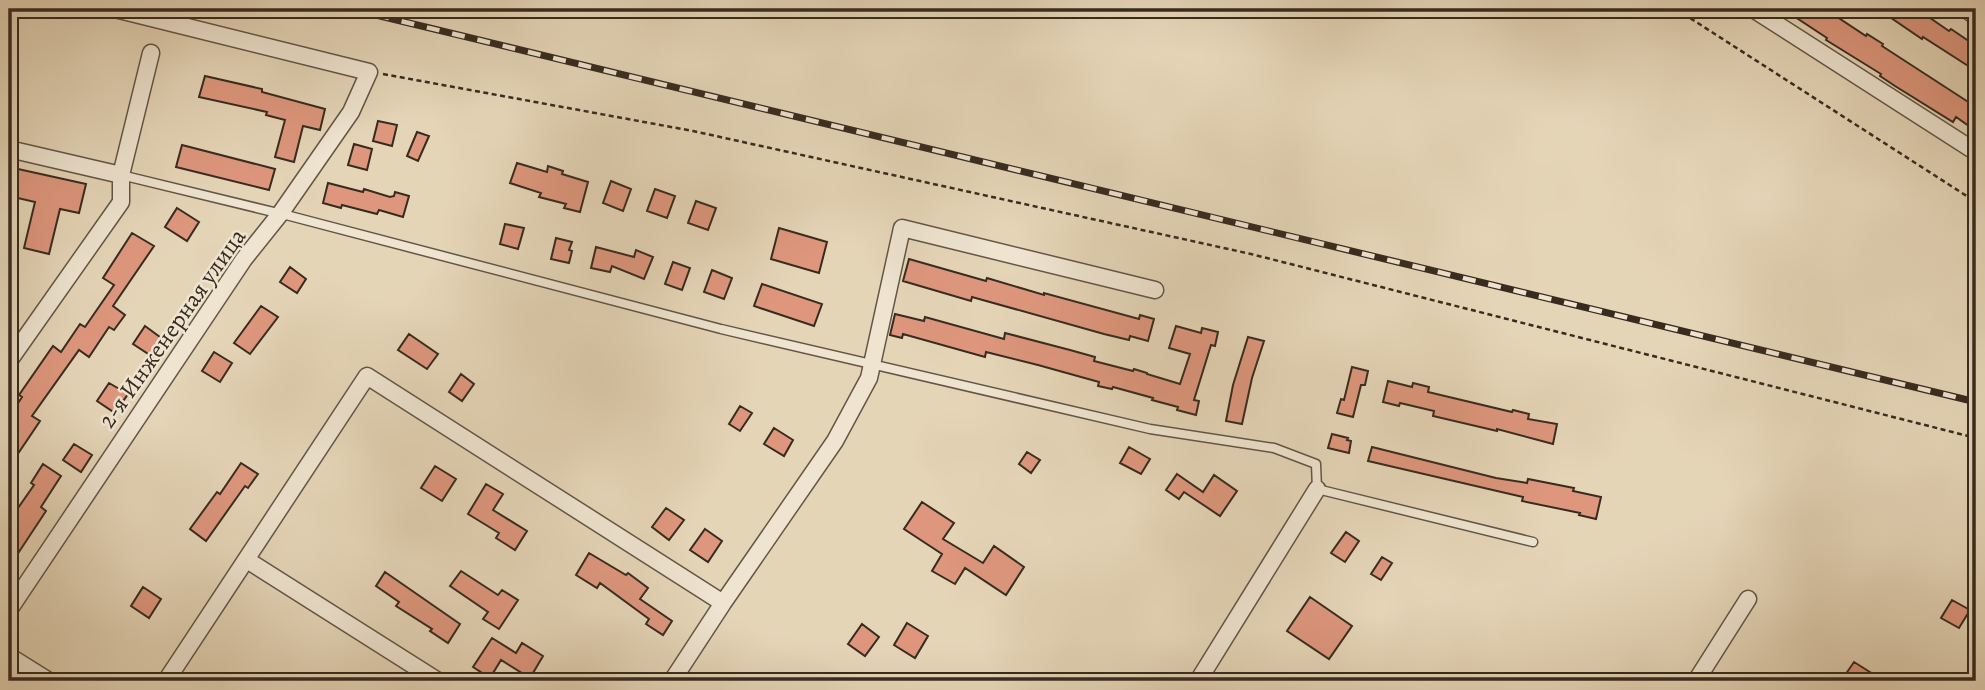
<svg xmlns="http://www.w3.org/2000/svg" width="1985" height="690" viewBox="0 0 1985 690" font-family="Alegreya,serif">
<rect width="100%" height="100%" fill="#e5d5b7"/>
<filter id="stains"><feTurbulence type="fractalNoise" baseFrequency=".00286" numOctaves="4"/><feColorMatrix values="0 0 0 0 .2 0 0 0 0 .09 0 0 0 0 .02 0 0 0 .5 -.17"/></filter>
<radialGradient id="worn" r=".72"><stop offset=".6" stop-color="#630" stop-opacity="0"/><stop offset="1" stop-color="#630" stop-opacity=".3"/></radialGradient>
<path fill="#de977d" stroke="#372b20" stroke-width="2" d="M1783,9H1825L1866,36L1867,34L1883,44L1882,46L1976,107V131L1956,117L1953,122L1895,86L1880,76L1881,74L1826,40L1827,38Z
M1878,9H1917L1949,31L1951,29L1976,46V71L1923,37L1922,39Z
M205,76L262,89V92L325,109L320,130L303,126L294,162L275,157L285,120L266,115L267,112L199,97Z
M378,121L397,125L392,146L373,141Z
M417,132L429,136L418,161L407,156Z
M354,144L372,149L367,170L348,165Z
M182,145L275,169L269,190L176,167Z
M517,163L547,172L548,166L563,171L562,174L588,182L580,212L564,208L566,204L539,197L541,193L510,183Z
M9,167L86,184L79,213L60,209L49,254L24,248L35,202L9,196Z
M611,181L631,189L623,211L603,203Z
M328,183L363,192L364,189L390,197L394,196L395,192L409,196L403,217L379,210L377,214L342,205L341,208L323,203Z
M655,189L675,196L667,218L647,211Z
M696,201L716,208L708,230L688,223Z
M177,208L199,222L187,241L165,227Z
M505,224L524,228L518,249L500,244Z
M779,228L827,242L819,273L771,259Z
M132,233L154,246L113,306L125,315L114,330L109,327L89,357L79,350L32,416L40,421L9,467V417L22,397L19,395L53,346L61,352L80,324L85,327L114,285L103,278Z
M556,238L572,242L569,250L572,251L569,263L551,259Z
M596,247L634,257L636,250L653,257L644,279L612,266L610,272L591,268Z
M909,259L986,281L987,278L1044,295V293L1139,319L1140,315L1154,319L1148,341L1130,336L1129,340L1104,334L972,297L971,301L903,281Z
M673,262L690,268L682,290L665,284Z
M290,267L306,279L297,293L280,282Z
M712,270L732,278L724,299L704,292Z
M762,284L822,304L814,326L754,306Z
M261,306L278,317L250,354L234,343Z
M895,314L924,321L925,317L1004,339L1005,333L1070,350L1095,357L1094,361L1133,371L1134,369L1147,373V374L1180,384L1190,354L1169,348L1176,326L1201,333L1202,328L1218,332L1215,346L1211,345L1194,400L1199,401L1196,415L1177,410L1178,407L1152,400L1153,398L1113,387L1112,389L1098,386L1099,382L1038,365L986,352L985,357L903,334L902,338L890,335Z
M145,326L164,340L153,357L133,344Z
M409,334L438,354L427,369L398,350Z
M1248,337L1264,341L1252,378L1242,424L1226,421L1233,385Z
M214,352L232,363L220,382L202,371Z
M1352,367L1368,371L1365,385H1361L1353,417L1337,413L1341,399L1344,400Z
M461,374L474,384L462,401L449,392Z
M1388,381L1412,387L1413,383L1429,387L1428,392L1512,412L1513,410L1529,414L1528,419L1557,424L1553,444L1497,429V431L1433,416L1434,411L1400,403L1399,406L1383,402Z
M109,383L128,394L115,413L97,401Z
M740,406L752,413L740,431L729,424Z
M774,428L793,440L784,456L764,444Z
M1332,434L1348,438L1347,440L1351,441L1349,453L1328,448Z
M74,444L92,455L81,472L63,460Z
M1129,447L1150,459L1141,474L1120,463Z
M1372,447L1496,478L1527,483L1528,479L1574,488L1573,491L1601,497L1596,519L1579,515L1580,513L1522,501L1523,497L1368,461Z
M1027,452L1040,460L1031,473L1019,464Z
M241,463L258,474L248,488L245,486L206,541L190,529L217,492L220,494Z
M43,464L61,476L41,507L46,511L9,567V521L34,485L31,483Z
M435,466L456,479L442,501L421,488Z
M1177,474L1203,492L1214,475L1237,491L1220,516L1184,492L1179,499L1166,490Z
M486,484L503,494L493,510L527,531L515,550L496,538L499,533L468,514Z
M922,502L954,523L943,539L983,563L994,546L1024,567L1006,595L965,568L955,584L932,571L942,554L904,529Z
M666,508L684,520L669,540L652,527Z
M705,529L722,541L708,562L690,550Z
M1346,532L1359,541L1345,562L1331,553Z
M589,553L626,575L628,573L648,588L640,599L672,621L663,635L646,624L649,619L600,583L597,588L576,575Z
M1382,557L1392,563L1381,580L1371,574Z
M461,571L498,595L502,590L518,600L499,629L483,619L488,612L450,586Z
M385,572L460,624L448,643L430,631L432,629L396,606L399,602L376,586Z
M143,587L161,599L149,618L131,606Z
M1310,597L1352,626L1329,659L1287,631Z
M1952,600L1970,610L1959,628L1941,618Z
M907,623L928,636L915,658L894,645Z
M862,624L879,637L865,656L848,644Z
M492,638L516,653L522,643L543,656L530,678L501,660L490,678L473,667Z
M1854,662L1884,681H1841Z"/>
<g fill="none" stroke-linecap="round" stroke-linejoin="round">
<defs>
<path id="lane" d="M1958,9L1976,21
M121,175L290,216L721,329L1150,429L1274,448L1316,464L1317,489L1533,542"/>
<path id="street" d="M1753,9L1976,152
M9,149L121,175
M9,361L121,202V175L151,53
M247,560L438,681
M9,610L244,259L280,214L351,112L369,72L115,9
M9,656L49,681
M166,681L367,376L723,603
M672,681L723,603L835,441L869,378L902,228L1155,290
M1198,681L1317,489
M1696,681L1748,599"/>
</defs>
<use href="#lane" stroke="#625646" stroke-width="11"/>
<use href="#street" stroke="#625646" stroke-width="19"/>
<path stroke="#372b20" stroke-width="2.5" stroke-dasharray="5 3.5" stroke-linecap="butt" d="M1676,9L1976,202
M383,74L693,131L1251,254L1976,438"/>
<use href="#lane" stroke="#eee4d0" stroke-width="8"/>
<use href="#street" stroke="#eee4d0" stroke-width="16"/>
<defs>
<path id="rail" d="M351,9L1976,402"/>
</defs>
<use href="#rail" stroke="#372b20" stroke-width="7"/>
<use href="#rail" stroke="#eee4d0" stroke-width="4.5" stroke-dasharray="13" stroke-linecap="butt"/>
</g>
<g text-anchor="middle" stroke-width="5" stroke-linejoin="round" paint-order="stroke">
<g font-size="24" fill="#372b20" stroke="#eee4d0">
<text transform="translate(172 328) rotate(-55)" y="8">2-я Инженерная улица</text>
</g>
</g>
<rect width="1985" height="690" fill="none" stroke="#e5d5b7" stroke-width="35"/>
<rect x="10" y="10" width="1964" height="669" fill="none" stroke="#372b20" stroke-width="3.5"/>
<rect x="18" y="18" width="1950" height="655" fill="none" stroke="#372b20" stroke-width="2"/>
<rect width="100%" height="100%" filter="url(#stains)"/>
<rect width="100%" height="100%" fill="url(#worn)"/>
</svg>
